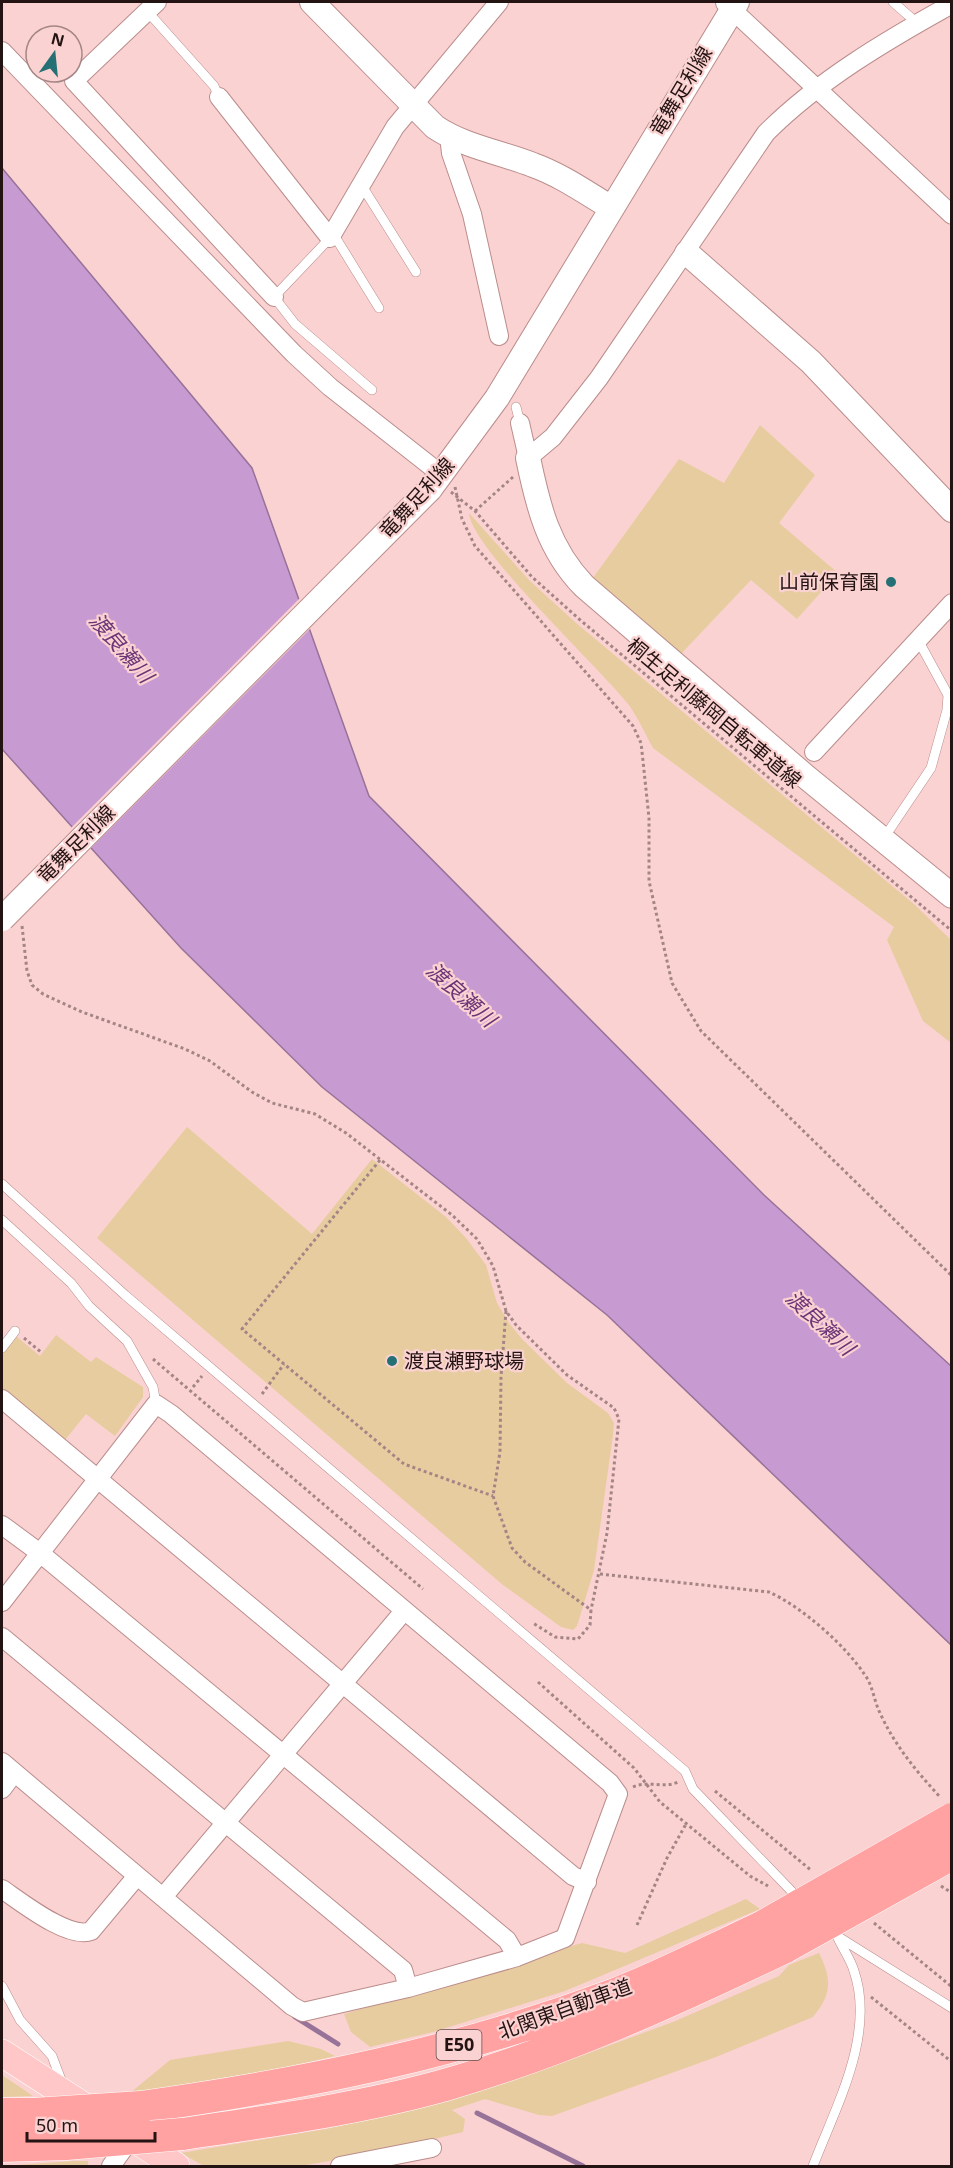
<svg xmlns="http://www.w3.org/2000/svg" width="953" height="2168" viewBox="0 0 953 2168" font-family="'Noto Sans','Noto Sans JP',sans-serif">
<rect width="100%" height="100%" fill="#fad2d1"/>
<path fill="#e7cc9f" d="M760,425L815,475L779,523L838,573L797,619L751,580L679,656L590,582L679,459L724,483Z
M469,513L529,580L576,623L915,905L951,940V1043L923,1021L887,940L894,927L653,748C645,734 638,717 628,704C599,667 471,548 469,513Z
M187,1127L312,1234L372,1159L446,1217L466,1238L486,1265L497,1303L509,1323L522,1339L567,1383L608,1413L614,1423L613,1435L594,1570L577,1626L573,1630L561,1627L503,1585L97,1238Z
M56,1335L91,1362L96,1357L143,1387V1397L115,1436L86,1414L65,1440L2,1388V1355L16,1336L40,1356Z
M746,1899L760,1909L565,1991L433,2032L370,2047L351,2032L344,2014L582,1943L625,1953Z
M819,1953C832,1979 832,1994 813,2017L716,2057L552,2116L539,2115L485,2099L452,2110L465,2119L463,2132L376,2153L300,2166H204L181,2153L326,2129L418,2108L540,2071L673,2022L779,1976L789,1965Z
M288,2041L321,2049L335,2056L277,2069L130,2093L170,2060Z
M2,2075L33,2096L2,2097Z
M74,2161H88V2166H2Z"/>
<path fill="#c89ad2" stroke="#977299" stroke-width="1.5" d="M2,168L252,468L369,796L764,1195L951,1366V1645L607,1315L322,1087L181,948L2,749Z"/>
<path fill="#fad2d1" d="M301,597L312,627L89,850L70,829Z"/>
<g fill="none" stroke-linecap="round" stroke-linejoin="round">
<path stroke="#977299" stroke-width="5" d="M295,2017L338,2044
M477,2113L583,2166"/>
<defs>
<path id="lane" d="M893,2L917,23
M147,11L214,86L219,97
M362,186L416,272
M334,235L379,308
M330,238L274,297L295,324L372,390
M516,407L520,423
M890,829L931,768L947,710L948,695L918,640
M2,1184L125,1295L685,1771L693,1789L800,1900
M2,1220L71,1283L89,1306L127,1341L153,1387L156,1404
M2,1348L15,1331
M829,1928L837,1936L952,2008
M2,1986L20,2020L52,2056L63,2085
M813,2166C835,2108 876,2035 854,1971C851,1960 843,1949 838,1938"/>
<path id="street" d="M157,2L74,81L274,297
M725,3L952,215
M2,51L294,354L330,387L442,475
M219,97L330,238L395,127L499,2
M449,136L451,153L472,214L499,336
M520,423L528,458L553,437L599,378L766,133C819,80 887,40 952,4
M814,752L952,603
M2,1399L573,1876L587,1882
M2,1525L40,1553L507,1940L517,1957
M2,1602L156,1404L171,1414L610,1783L618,1794L565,1938L517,1957L408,1988L303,2012L292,2006L2,1762
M2,1637L403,1970L408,1988
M2,1789L14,1773
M2,1889C21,1902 69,1940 91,1931L137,1876
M163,1897L404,1611
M111,2166L132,2137
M340,2166L432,2148"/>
<path id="secondary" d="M312,2L435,127C465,147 500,152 533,165C561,175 585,192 610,207
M687,253L811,362L952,510
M528,458C538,506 548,549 584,586L805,776L952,896
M430,489L497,398L737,2"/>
<path id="primary" d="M2,2053L176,2166"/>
<path id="highway" d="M141,2107C305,2084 457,2053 613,1995C663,1976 712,1950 762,1927
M2,2114H34
M182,2134C270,2121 359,2109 445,2085C563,2051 675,2000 785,1947
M2,2146L66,2144"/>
</defs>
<use href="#lane" stroke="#ba8d8c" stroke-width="10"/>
<use href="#street" stroke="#ba8d8c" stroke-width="20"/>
<use href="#secondary" stroke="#ba8d8c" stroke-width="26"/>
<use href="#primary" stroke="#fff" stroke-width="28"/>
<use href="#highway" stroke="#fff" stroke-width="33"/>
<path stroke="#a48585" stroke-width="3" stroke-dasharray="3 3" stroke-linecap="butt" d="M455,487L462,519L475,546L633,726L641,743L643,761L649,818V881L672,983L701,1031L952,1276
M451,492L475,511L532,577L579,619L952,931
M475,511L513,477
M22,926L27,971L32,985L43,994L82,1012L185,1049L210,1061L252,1092L272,1103L315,1114L346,1133L452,1215L477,1239L493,1266L506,1311L516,1325L567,1375L614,1408L619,1419L607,1533L591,1610
M380,1160L242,1329L404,1464L493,1496
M506,1311L501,1377L500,1452L493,1496L512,1548L525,1562L591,1610L590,1625L578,1639L555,1637L533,1623
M24,1338L42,1353
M153,1359L423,1589
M193,1387L202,1376
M262,1394L284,1364
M600,1574L769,1592C802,1607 844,1644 865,1675C873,1686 874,1701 880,1713C895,1746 917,1772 941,1798
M538,1682L634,1768L660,1802L750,1876L768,1886
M633,1787C648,1780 664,1789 678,1782
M715,1791L812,1871
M941,1886L952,1893
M874,1923L952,1987
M637,1925L667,1858L686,1824
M871,1997L952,2062"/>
<use href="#lane" stroke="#fff" stroke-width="9"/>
<use href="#street" stroke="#fff" stroke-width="18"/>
<use href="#secondary" stroke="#fff" stroke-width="24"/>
<use href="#primary" stroke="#ffc7c7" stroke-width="27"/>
<use href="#highway" stroke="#ffa2a1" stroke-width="32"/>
<defs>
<path id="secondary-bridge" d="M2,919L430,489"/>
<path id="highway-bridge" d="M762,1927L952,1819
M785,1947L952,1854
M34,2114L141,2107
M66,2144L182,2134"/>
</defs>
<use href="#secondary-bridge" stroke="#ba8d8c" stroke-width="26" stroke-linecap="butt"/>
<use href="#highway-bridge" stroke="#fff" stroke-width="33" stroke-linecap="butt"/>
<use href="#secondary-bridge" stroke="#fff" stroke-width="24"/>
<use href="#highway-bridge" stroke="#ffa2a1" stroke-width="32"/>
</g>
<g fill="#257074" stroke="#fad2d1" stroke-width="2">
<circle cx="891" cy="582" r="6"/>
<circle cx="392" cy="1361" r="6"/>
</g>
<g text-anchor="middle" stroke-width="4.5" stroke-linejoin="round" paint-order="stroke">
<rect fill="#fad2d1" stroke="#644c4c" stroke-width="1.5" x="436.5" y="2030" width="45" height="30" rx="4.5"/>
<g font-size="18" font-weight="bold" fill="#241313">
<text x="459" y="2051">E50</text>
</g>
<g font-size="20" fill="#241313" stroke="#fad2d1">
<text transform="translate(681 91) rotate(-59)" y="7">竜舞足利線</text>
<text transform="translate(417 498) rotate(-48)" y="7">竜舞足利線</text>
<text transform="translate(714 713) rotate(40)" y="7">桐生足利藤岡自転車道線</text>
<text transform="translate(76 844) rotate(-45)" y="7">竜舞足利線</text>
<text transform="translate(565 2009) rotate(-20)" y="7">北関東自動車道</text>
</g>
<g font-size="20" fill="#241313" stroke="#fad2d1" text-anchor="end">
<text x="879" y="589">山前保育園</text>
<text x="404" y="1368" text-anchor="start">渡良瀬野球場</text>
</g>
<g font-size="21" font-style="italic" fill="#6c3578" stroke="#fad2d1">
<text transform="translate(121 648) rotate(49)" y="7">渡良瀬川</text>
<text transform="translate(461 995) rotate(42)" y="7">渡良瀬川</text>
<text transform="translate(820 1323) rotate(43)" y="7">渡良瀬川</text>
</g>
</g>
<rect width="953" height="2168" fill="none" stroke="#241313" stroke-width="6"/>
<g transform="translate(54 54) rotate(15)"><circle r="28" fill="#fad2d1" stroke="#a48685" stroke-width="1.5"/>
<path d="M0-4.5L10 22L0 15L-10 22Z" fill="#257074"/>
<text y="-9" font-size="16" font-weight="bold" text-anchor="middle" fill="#241313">N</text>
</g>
<path d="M27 2132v9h128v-9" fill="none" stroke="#241313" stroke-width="3"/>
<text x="36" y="2132" font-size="18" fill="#241313" stroke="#fad2d1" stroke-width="4.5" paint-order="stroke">50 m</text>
</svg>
